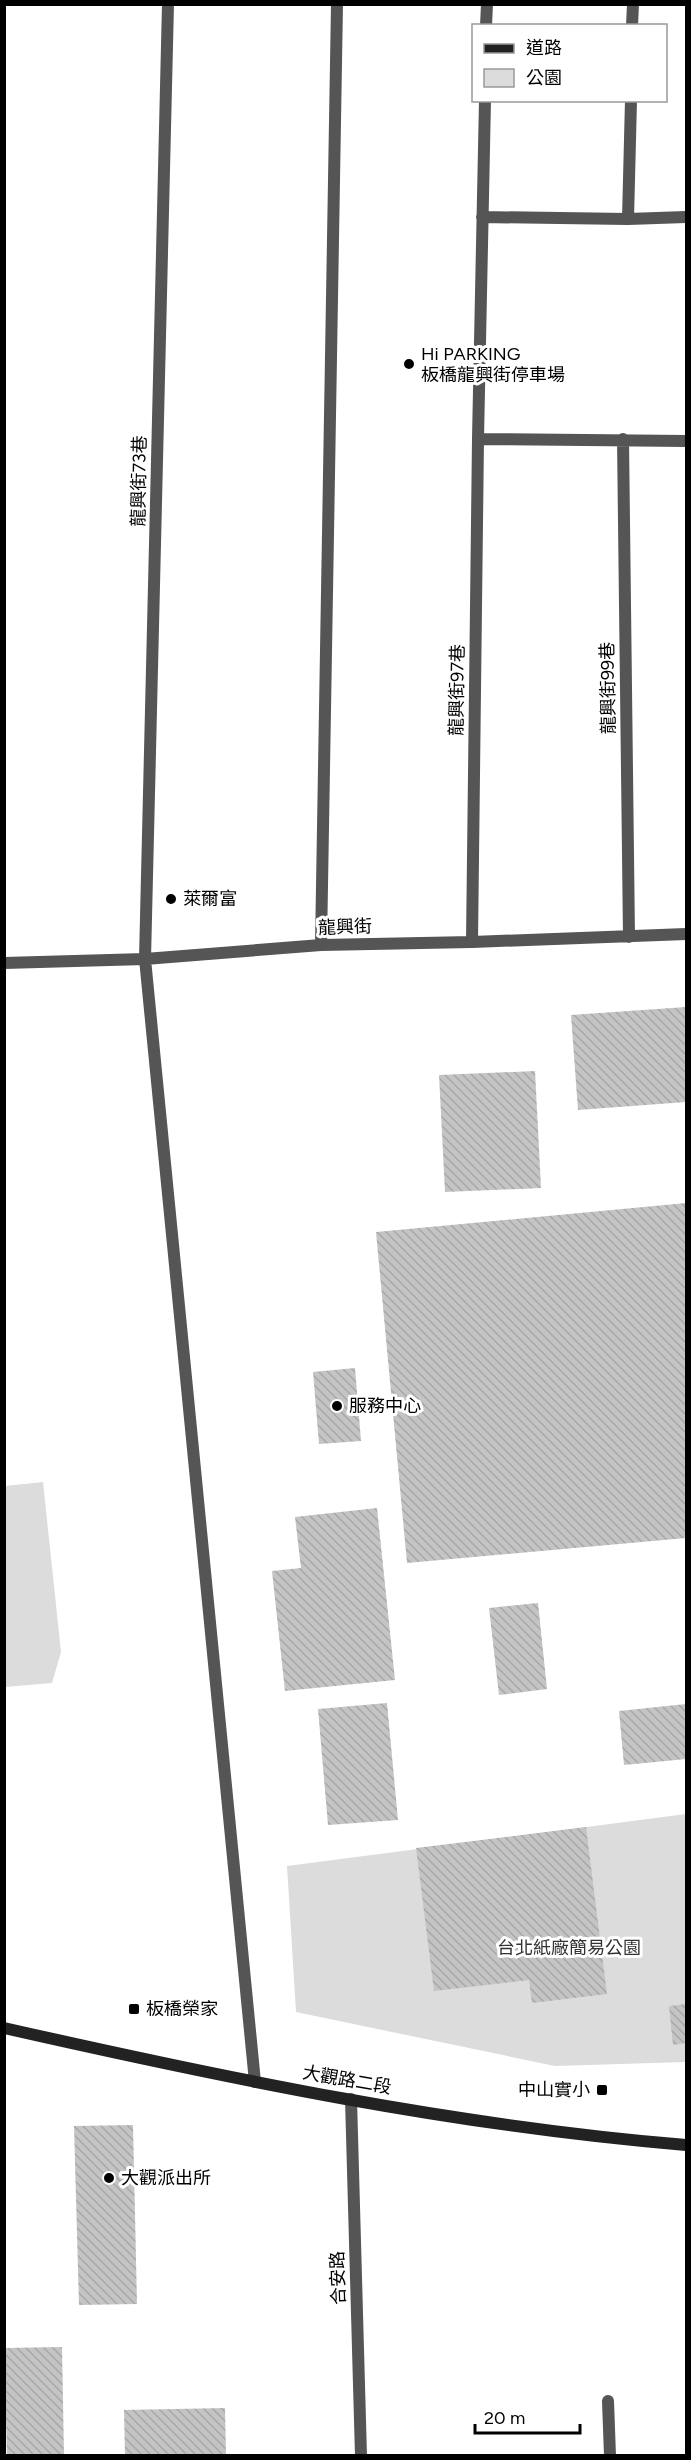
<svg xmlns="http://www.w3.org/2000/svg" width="691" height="2460" viewBox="0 0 691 2460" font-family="Figtree,'Noto Sans TC',sans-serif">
<defs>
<pattern id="building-back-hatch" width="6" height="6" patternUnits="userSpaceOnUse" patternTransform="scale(1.5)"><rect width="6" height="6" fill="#c4c4c4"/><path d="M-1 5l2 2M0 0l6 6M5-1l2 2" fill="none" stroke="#a7a7a7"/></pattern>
</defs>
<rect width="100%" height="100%" fill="#fff"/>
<path fill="#dcdcdc" d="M43,1482L61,1652L52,1683L5,1687V1486Z
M686,1814V2062L555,2066L296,2012L287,1866Z"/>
<path fill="url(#building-back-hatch)" d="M686,1007V1102L578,1110L571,1015Z
M535,1071L541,1188L445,1192L439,1075Z
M686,1203V1538L407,1563L376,1232Z
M355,1368L361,1441L319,1444L313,1372Z
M377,1508L395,1680L285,1691L272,1571L301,1568L295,1517Z
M538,1603L547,1689L499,1695L489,1608Z
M387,1703L398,1820L328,1825L318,1709Z
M686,1704V1759L624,1765L619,1711Z
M586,1827L607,1994L532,2003L529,1980L434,1991L416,1848Z
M686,2004V2043L673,2045L669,2006Z
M133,2125L137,2304L79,2305L74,2126Z
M62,2347L64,2456H7L4,2348Z
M225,2408L226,2456H125L124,2410Z"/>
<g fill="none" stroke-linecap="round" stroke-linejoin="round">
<path stroke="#555" stroke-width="12" d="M608,2401L610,2456"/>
<path stroke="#555" stroke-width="12" d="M168,4L145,959L255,2082
M486,26L487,4
M632,26L633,4
M482,217L628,219L686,217
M628,219L631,100
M478,439L686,441
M623,439L629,937
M472,942L478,439L485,100
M321,945L337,4
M4,963L145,959L321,945L472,942L686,934
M351,2099L361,2456"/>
<path stroke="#222" stroke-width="12" d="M4,2028C229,2079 456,2126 686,2145"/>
</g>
<g fill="#000" stroke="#fff" stroke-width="2">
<circle cx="409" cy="364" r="6"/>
<circle cx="171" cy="899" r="6"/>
<circle cx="337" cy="1406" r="6"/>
<rect x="128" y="2003" width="12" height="12" rx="3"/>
<rect x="596" y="2084" width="12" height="12" rx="3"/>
<circle cx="109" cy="2178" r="6"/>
</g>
<g text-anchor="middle" stroke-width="6" stroke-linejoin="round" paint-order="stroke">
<g font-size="18" fill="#000" stroke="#fff" text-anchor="start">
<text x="421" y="360">Hi PARKING<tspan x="421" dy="21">板橋龍興街停車場</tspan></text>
<text x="183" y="905">萊爾富</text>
<text x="349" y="1412">服務中心</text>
<text x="146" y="2015">板橋榮家</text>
<text x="590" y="2096" text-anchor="end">中山實小</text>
<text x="121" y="2184">大觀派出所</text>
</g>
<g font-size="18" fill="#000" stroke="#fff">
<text transform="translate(139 481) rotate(-89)" y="6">龍興街73巷</text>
<text transform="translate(608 688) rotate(-91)" y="6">龍興街99巷</text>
<text transform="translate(457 690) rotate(-89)" y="6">龍興街97巷</text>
<text transform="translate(345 927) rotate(-2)" y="6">龍興街</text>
<text transform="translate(347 2080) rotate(10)" y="6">大觀路二段</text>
<text transform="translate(338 2278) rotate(-92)" y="6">合安路</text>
</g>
<g font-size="18" fill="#333" stroke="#fff">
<text x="569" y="1954">台北紙廠簡易公園</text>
</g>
</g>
<rect width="691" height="2460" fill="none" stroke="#000000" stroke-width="12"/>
<rect x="472" y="24" width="195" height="78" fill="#ffffff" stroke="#999999" stroke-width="1.5"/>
<rect x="484" y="44" width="30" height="9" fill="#222222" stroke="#999999" stroke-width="1.5"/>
<text x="526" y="54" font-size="18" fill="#000000">道路</text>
<rect x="484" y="69" width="30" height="18" fill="#dcdcdc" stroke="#999999" stroke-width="1.5"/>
<text x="526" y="84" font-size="18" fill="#000000">公園</text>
<path d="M475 2424v9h105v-9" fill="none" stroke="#000000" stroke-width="3"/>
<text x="484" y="2424" font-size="18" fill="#000000" stroke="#ffffff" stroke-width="4.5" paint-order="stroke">20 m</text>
</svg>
